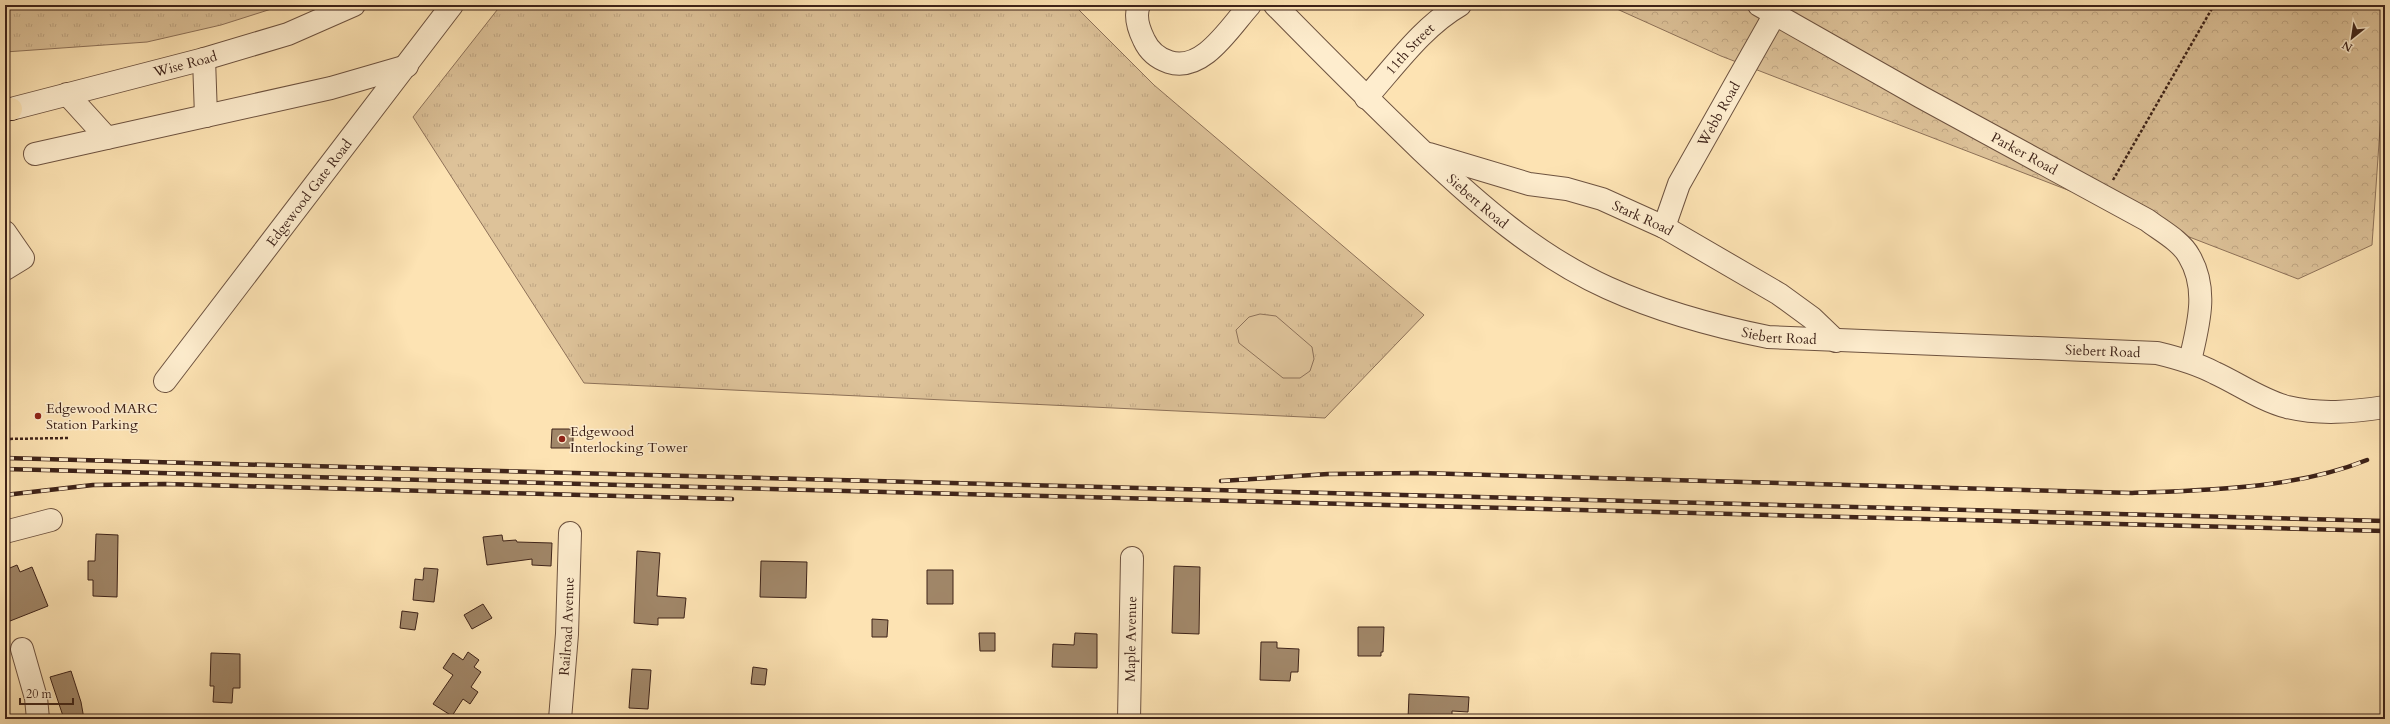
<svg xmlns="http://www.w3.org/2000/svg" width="2390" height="724" viewBox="0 0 2390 724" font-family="Cardo,serif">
<defs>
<pattern id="grass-tufts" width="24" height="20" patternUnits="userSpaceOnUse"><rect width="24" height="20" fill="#ddc299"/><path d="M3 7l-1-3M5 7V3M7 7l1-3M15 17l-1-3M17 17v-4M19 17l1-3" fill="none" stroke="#bfa683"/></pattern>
<pattern id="forest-crowns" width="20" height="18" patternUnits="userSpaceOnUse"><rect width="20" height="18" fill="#ddc299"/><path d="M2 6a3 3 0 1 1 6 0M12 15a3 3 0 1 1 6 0" fill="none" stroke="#bfa683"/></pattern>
</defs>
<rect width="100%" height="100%" fill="#fde3b3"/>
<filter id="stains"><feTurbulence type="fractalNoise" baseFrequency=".005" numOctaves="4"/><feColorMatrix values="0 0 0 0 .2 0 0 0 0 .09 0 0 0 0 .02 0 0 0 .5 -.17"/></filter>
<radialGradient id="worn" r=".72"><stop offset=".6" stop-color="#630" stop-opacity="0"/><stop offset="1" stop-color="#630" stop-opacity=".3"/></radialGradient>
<path fill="url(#grass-tufts)" stroke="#8e7259" d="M5,5H284L221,25L147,42L5,52Z
M501,5H1074L1154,85L1424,315L1325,418L584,383L413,117Z"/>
<path fill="url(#forest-crowns)" stroke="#8e7259" d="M1608,5H2385V55L2372,245L2298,279L1721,56Z"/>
<path fill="#ddc299" stroke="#8e7259" d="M1260,314L1276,316L1312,347L1314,359L1310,371L1300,378H1283L1239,343L1236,330L1249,317Z"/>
<path fill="#a18769" stroke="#3e2319" d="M552,429H573V448H551Z
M96,534L118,535L117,597L93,596V580H88V561H95Z
M502,535L503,541L516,540L517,542L552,543L551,566L532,565V559L487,565L483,537Z
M637,551L660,553L657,596L686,598L684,618H658V625L634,623Z
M761,561L807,562L806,598L760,597Z
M17,565L20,572L32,567L48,606L5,623V570Z
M1174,566L1200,567L1199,634L1172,633Z
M424,568L438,569L434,602L413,600L415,579L423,580Z
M927,570H953V604H927Z
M483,604L492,618L472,629L464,615Z
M402,611L418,613L415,630L400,628Z
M872,619L888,620L887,637H872Z
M1358,627H1384L1383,652H1381V656H1358Z
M979,633H995V651H980Z
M1075,633L1097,634V668L1052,667L1053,644L1074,645Z
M1261,642H1277V648L1299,649L1298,672H1291L1290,681L1260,680Z
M468,652L479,660L474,667L481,672L471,687L478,692L470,704L463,699L452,716L433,704L453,675L443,668L453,653L463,660Z
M211,653L240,654V688H233L232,703L213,702L214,686H210Z
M753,667L767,669L765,685L751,684Z
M632,669L651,670L648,709L629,708Z
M71,671L81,702L84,719H64L50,677Z
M1409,694L1469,697L1468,712L1452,711V715H1441V719H1408Z"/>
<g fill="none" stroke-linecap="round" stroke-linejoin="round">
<defs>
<g id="minor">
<path d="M1139,5C1134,17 1139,30 1144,40C1149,51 1157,58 1169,62C1203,73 1230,27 1250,5"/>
<path id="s1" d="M1275,5C1323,54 1372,103 1422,151C1478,204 1537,256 1608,288C1659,311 1713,326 1768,337L2157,353C2178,358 2196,363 2215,373C2239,384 2261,400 2287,407C2320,415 2352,412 2385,407"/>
<path id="s2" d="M1759,5L1921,97L2147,220C2160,230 2181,241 2189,256C2209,289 2198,326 2190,361"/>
<path d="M204,59L206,116"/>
<path d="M67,94L107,138"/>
<path id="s3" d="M1366,98C1395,66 1422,27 1460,5"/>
<path id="s4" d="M11,109L204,59L288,34L354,5"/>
<path d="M35,154L331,88L407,66"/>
<path id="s5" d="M1429,154L1529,184L1567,189L1602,199L1664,227L1779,294L1812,318L1836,341"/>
<path id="s6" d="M1664,227L1679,184L1780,5"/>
<path d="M5,232L23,258L5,269"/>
<path id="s7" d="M165,381L452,5"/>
<path d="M5,532L51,520"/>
<path d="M22,649L36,698L38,719"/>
<path id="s8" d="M560,719L567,634L570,533"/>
<path id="s9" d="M1129,719L1132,558"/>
</g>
<path id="major" d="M5,110L11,109"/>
</defs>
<use href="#minor" stroke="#6e5340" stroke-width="24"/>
<use href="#major" stroke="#3e2319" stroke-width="24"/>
<path stroke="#3e2319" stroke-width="2.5" stroke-dasharray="3 2" stroke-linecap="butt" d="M2113,180L2214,5
M5,439L68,438"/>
<use href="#minor" stroke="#feedce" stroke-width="22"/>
<use href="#major" stroke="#fde3b3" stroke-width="22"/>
<defs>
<path id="rail" d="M5,458L2385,521
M5,469L2385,531
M1221,481L1328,474L1420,473L2132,493C2210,490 2294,489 2367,460
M5,495L93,485L165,484L732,499"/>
</defs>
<use href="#rail" stroke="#3e2319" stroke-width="4.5"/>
<use href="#rail" stroke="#feedce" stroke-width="3" stroke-dasharray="9" stroke-linecap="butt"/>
</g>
<g fill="#8f2418" stroke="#feedce" stroke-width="1.5">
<circle cx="38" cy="416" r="4"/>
<circle cx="562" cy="439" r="4"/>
</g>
<g text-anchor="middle" stroke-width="3" stroke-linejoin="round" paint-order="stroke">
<g font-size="14" fill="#3e2319" stroke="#feedce">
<text dy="5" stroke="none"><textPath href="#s3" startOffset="66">11th Street</textPath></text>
<text dy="5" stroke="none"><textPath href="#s4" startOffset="180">Wise Road</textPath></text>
<text dy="5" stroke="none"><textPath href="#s6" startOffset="126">Webb Road</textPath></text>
<text dy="5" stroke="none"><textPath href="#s2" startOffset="304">Parker Road</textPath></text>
<text dy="5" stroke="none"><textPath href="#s7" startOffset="237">Edgewood Gate Road</textPath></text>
<text dy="5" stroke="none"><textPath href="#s1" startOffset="282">Siebert Road</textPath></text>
<text dy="5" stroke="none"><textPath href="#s5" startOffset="224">Stark Road</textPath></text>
<text dy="5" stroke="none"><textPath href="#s1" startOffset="618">Siebert Road</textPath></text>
<text dy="5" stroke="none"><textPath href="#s1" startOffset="942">Siebert Road</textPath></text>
<text dy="5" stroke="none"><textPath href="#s8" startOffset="93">Railroad Avenue</textPath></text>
<text dy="5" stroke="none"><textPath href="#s9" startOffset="80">Maple Avenue</textPath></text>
</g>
<g font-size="14" fill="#3e2319" stroke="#feedce" text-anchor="start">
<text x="46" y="413">Edgewood MARC<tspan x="46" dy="16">Station Parking</tspan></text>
<text x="570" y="436">Edgewood<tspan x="570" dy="16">Interlocking Tower</tspan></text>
</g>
</g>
<rect width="2390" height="724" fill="none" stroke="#fde3b3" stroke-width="20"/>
<rect x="6" y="6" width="2378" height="712" fill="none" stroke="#3e2319" stroke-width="2"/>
<rect x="10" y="10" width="2370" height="704" fill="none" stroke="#3e2319"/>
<g transform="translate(2352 38) rotate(210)" stroke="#feedce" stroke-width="3" paint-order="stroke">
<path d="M0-3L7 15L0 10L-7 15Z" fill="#3e2319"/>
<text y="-6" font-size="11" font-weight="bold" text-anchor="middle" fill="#3e2319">N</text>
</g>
<path d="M20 698v6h53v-6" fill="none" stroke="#3e2319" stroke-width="2"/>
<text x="26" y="698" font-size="12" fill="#3e2319" stroke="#feedce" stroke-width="3" paint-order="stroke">20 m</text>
<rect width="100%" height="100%" filter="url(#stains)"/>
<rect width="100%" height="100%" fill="url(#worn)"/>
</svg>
